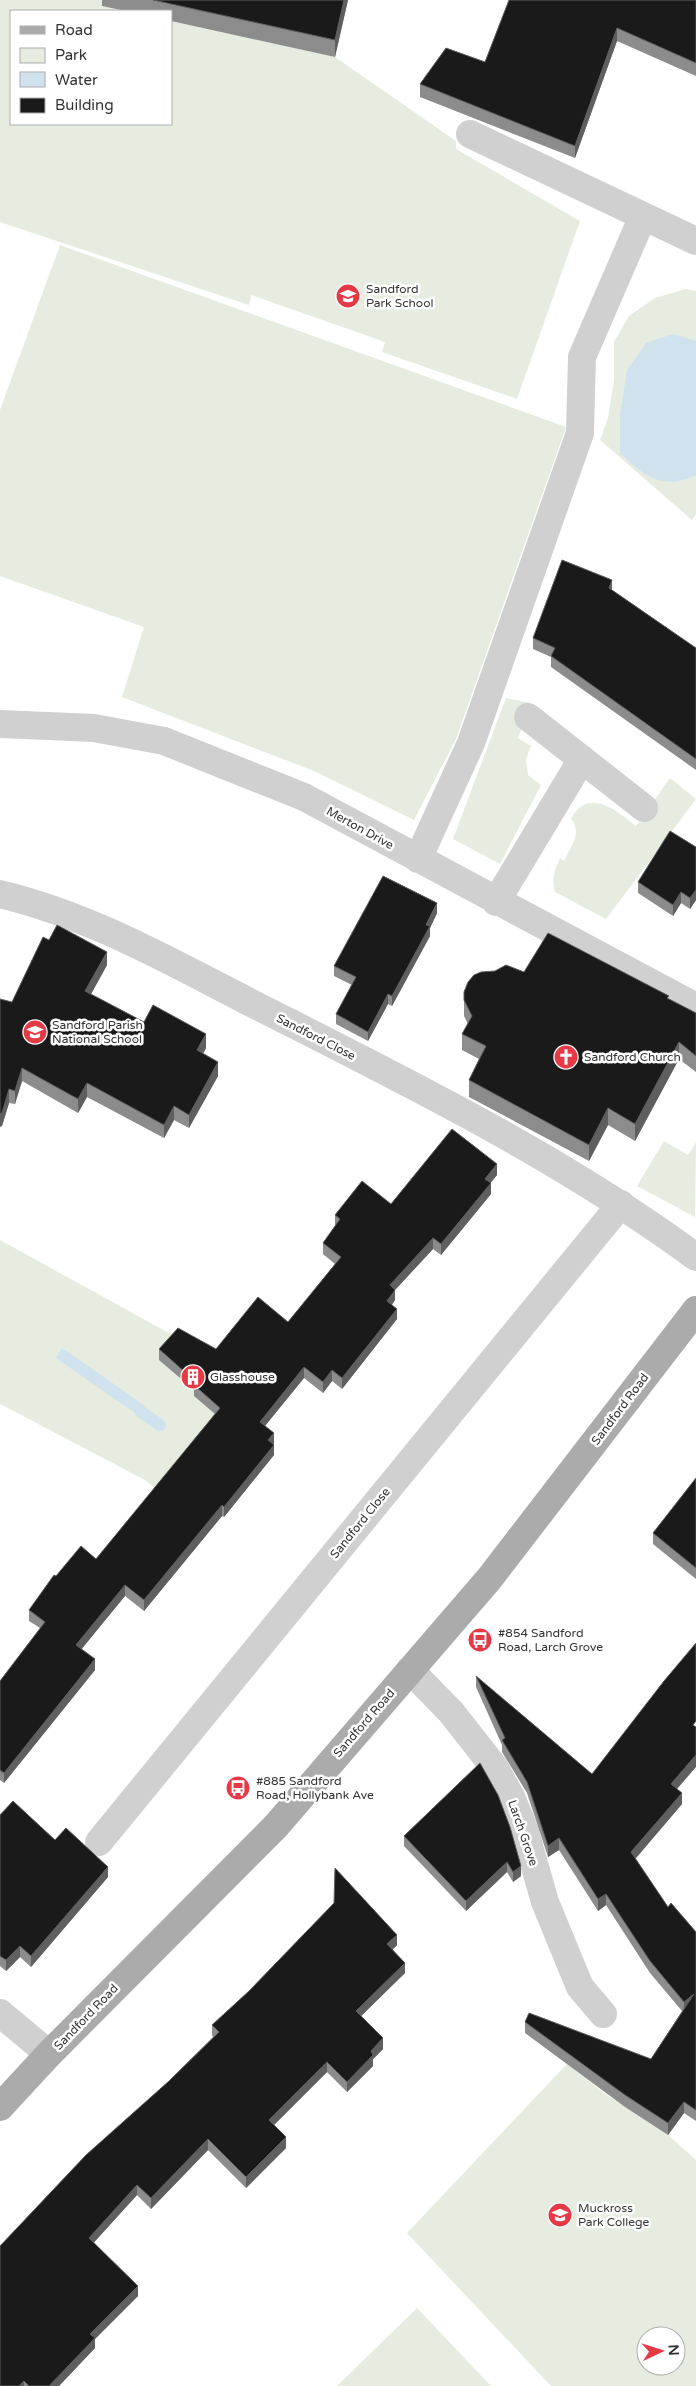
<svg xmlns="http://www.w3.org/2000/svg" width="696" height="2386" viewBox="0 0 696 2386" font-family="'Varela Round',sans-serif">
<rect width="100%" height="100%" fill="#fff"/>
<path fill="#e6ecdf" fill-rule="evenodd" d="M0,0H104L126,11H11V124H171V21L335,57L456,141V149L580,221L517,399L382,352L385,342L251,295L249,305L0,222Z
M60,245L566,427L456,739L414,820L314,771L122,697L144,627L0,576V410Z
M686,289L696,291V514L692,520L600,440L608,418L614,380V342L629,316L655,298Z
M506,698L531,703L518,738L531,746L526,759L528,775L541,785L500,864L453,839Z
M670,778L696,799L606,919L555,892C551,880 555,869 560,858L564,861C570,848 583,832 571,819C588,786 617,811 636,826Z
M664,1141L688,1155L696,1142L695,1217L637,1186Z
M0,1240L178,1338L218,1414L160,1492L145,1480L0,1404Z
M567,2064L604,2093L668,2135L696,2160V2386H551L407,2233ZM646,2336H676V2366H646Z
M417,2308L491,2386H337Z"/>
<path fill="#cfe2ee" d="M673,334L696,341V475C663,491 644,476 620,453V415L627,370L646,343Z
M62,1348L144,1405L138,1415L56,1358Z"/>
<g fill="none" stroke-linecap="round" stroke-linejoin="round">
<path stroke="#cfe2ee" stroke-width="12" d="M140,1411L160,1425"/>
<path stroke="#d0d0d0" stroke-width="28" d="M470,134L696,241
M528,717L644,808
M0,724L94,728L164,741L304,797L696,1007
M418,859L471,743L580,433L582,357L643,216
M0,894C97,917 183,969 271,1013C417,1087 564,1160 696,1257
M496,902L582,759
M410,1670L451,1712L495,1768L512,1799L525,1832L545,1902L580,1987L603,2014
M99,1842L621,1204
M0,2013L49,2054"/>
<path stroke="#ababab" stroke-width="28" d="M0,2107L49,2054L276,1826L489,1579L696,1310"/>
</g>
<path fill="#8c8c8c" d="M102,0H348L335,57L171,21V11H126L102,6Z
M696,0V76L617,41L575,158L420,97V84L485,62Z
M612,590L696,648V770L551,667V657L533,649V638Z
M696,847V900L690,909L681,903L673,916L638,893V882Z
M437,913L430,928V936L392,1006L388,1004L368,1041L336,1024V1014L352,985L334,976V966Z
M107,965L91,994L144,1022L206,1048L203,1054L218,1076L189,1128L174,1120L164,1138L87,1097L78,1113L22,1081L15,1104L9,1103L2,1126L12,1002Z
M524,972L669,999L696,1013V1072L679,1059L635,1141L608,1125L589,1161L469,1097V1080L479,1059L462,1050V1034L468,1024L464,1016V992Z
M497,1175L490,1183L491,1194L441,1255L433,1249L395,1290V1300L392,1305L397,1319L342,1389L332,1381L323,1393L304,1378L265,1426L274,1444L273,1445L274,1455L224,1517L222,1516L144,1611L125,1596L81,1649L95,1670L4,1783L0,1780V1681L40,1628L29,1621V1610L56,1576L96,1559L215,1414L194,1396V1390L159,1360V1349H216L288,1322L335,1264L323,1254V1243L335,1226V1215L391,1204Z
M696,1478V1579L653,1544V1533Z
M476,1676L592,1774L677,1789L682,1804L635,1859L668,1907L696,1932V2121L684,2113L668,2135L625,2107L525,2033V2022L651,2059L682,2011L650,1973L606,1905L598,1911L559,1850L548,1857L527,1793L502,1752V1745L476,1687Z
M0,1815L55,1840L108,1877L31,1967L20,1957L6,1971L0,1966Z
M510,1827L521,1876L513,1882L507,1872L466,1911L404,1846V1836Z
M397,1945L392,1950L405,1973L361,2016L383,2049L373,2059V2066L347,2092L327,2072L274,2125L286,2148L246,2188L208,2150L151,2209L137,2195L94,2242L138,2296L95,2339V2348L59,2386H0L169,2081L213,2037L212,2035V2025Z"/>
<path fill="#5f5f5f" d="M344,0H348L335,57V40Z
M617,28V41L575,158V146Z
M612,580V590L609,588Z
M696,890V900L690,909V898Z
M681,892V903L673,916V905Z
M437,903V913L430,928V936L392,1006V996Z
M107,952V965L85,1005V991Z
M388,994V1004L368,1041V1032Z
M206,1034V1048L197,1064V1050Z
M679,1042V1059L635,1141V1124Z
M218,1062V1076L189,1128V1115Z
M22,1068V1081L15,1104V1091Z
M87,1083V1097L78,1113V1099Z
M9,1089V1103L2,1126L0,1127V1114Z
M174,1106V1120L164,1138V1125Z
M608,1108V1125L589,1161V1145Z
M497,1164V1175L485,1190V1179Z
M491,1183V1194L441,1255V1244Z
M433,1238V1249L395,1290V1300L387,1311V1301L390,1285Z
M397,1309V1319L342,1389V1378Z
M304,1367V1378L260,1432V1422Z
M332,1370V1381L323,1393V1382Z
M274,1433V1444L268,1451V1440Z
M274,1445V1455L224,1517V1507Z
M222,1505V1516L144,1611V1600Z
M125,1585V1596L76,1656V1645Z
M95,1659V1670L4,1783V1773Z
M696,1755V1767L671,1796V1784Z
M682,1793V1804L631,1864V1852Z
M559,1838V1850L548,1857V1846Z
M507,1862V1872L466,1911V1901Z
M521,1866V1876L513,1882V1872Z
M108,1867V1877L31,1967V1956Z
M606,1894V1905L598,1911V1899Z
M397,1935V1945L387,1955V1944Z
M20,1946V1957L6,1971V1960Z
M405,1963V1973L356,2021V2011Z
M694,1994L684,2014V2002Z
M383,2038V2049L373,2059V2066L347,2092V2082L371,2051Z
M327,2062V2072L269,2130V2120Z
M684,2102V2113L668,2135V2123Z
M286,2137V2148L246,2188V2177Z
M208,2139V2150L151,2209V2198Z
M137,2185V2195L89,2248V2238Z
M138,2286V2296L95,2339V2348L59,2386H49L90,2334Z
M24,2381V2386H19Z"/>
<path fill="#1a1a1a" stroke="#5f5f5f" d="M153,0H344L335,40Z
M509,0H696V63L617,28L575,146L420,84L446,48L485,62Z
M562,560L612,580L609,588L696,648V759L551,656L555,648L533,638Z
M670,831L696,847V890L690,898L681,892L673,905L638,882Z
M383,876L437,903L426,925L430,926L392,996L388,994L368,1032L336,1014L356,977L334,966Z
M57,925L107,952L85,991L144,1022L153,1005L206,1034L197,1050L218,1062L189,1115L174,1106L164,1125L87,1083L78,1099L22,1068L15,1091L9,1089L2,1113L0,1114V999L12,1002L43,937L49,940Z
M548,933L669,996L667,998L696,1013V1056L679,1042L635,1124L608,1108L589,1145L469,1080L486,1046L462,1034L472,1016L464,1000V992L468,982L474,975L481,972L495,971L506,965L524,972Z
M452,1129L497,1164L485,1179L491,1183L441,1244L433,1238L390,1285L395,1290L387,1301L397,1309L342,1378L332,1370L323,1382L304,1367L260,1422L274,1433L268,1440L274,1445L224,1507L222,1505L144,1600L125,1585L76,1645L95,1659L4,1773L0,1770V1681L45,1622L29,1610L54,1575L56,1576L81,1546L96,1559L220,1408L194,1385L196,1382L159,1349L178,1328L216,1349L258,1297L288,1322L341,1257L323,1243L340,1219L335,1215L362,1181L391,1204Z
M696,1478V1568L653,1533Z
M696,1643V1721L693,1725L696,1727V1755L671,1784L682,1793L631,1852L668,1907L671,1903L696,1932V2110L684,2102L668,2123L625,2095L525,2022L529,2013L651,2059L694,1994L684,2002L650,1961L606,1894L598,1899L559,1838L548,1846L527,1782L502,1740L505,1738L476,1676L592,1774L664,1681Z
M480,1763L498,1795L510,1827L521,1866L513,1872L507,1862L466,1901L404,1836Z
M13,1801L55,1840L66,1828L108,1867L31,1956L20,1946L6,1960L0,1956V1815Z
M335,1868L397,1935L387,1944L405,1963L356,2011L383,2038L371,2051L373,2055L347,2082L327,2062L269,2120L286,2137L246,2177L208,2139L151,2198L137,2185L89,2238L138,2286L90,2334L95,2338L49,2386H29L24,2381L19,2386H0V2246L86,2155L169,2081L219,2032L212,2025L249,1991L334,1903Z"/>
<defs>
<symbol id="school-disc" viewBox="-11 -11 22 22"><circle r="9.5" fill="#e63946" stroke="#fff"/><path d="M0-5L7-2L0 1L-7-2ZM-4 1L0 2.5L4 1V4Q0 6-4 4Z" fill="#fff"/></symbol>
<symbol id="church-disc" viewBox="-11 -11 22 22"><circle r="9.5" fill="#e63946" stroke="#fff"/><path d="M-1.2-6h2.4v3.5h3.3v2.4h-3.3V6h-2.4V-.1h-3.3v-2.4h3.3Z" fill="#fff"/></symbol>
<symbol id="building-disc" viewBox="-11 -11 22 22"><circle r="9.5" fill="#e63946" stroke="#fff"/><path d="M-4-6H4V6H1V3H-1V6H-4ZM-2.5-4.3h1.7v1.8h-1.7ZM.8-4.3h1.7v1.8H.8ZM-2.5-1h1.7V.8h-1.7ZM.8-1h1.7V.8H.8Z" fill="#fff"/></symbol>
<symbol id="bus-disc" viewBox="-11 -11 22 22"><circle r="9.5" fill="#e63946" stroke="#fff"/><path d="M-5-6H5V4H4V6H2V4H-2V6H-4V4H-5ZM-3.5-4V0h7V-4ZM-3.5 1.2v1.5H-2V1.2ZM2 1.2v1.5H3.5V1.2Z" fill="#fff"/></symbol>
</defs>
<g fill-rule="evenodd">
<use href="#school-disc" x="334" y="282" width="28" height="28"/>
<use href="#school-disc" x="21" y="1018" width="28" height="28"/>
<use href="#church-disc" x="552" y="1043" width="28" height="28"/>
<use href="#building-disc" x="179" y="1363" width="28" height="28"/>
<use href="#bus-disc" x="466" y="1626" width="28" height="28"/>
<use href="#bus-disc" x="224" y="1774" width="28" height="28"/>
<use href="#school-disc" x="546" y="2201" width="28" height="28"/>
</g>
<g text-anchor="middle" stroke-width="5" stroke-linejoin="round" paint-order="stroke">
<g font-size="12" fill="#333" stroke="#fff" text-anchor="start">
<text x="366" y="293">Sandford<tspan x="366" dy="14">Park School</tspan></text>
<text x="52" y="1029">Sandford Parish<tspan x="52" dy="14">National School</tspan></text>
<text x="584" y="1061">Sandford Church</text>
<text x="210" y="1381">Glasshouse</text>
<text x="498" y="1637">#854 Sandford<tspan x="498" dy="14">Road, Larch Grove</tspan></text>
<text x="256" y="1785">#885 Sandford<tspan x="256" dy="14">Road, Hollybank Ave</tspan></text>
<text x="578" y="2212">Muckross<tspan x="578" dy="14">Park College</tspan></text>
</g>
<g font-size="12" fill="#333" stroke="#fff">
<text transform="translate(360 828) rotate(29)" y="4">Merton Drive</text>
<text transform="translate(316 1037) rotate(27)" y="4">Sandford Close</text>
<text transform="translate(620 1409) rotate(-53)" y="4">Sandford Road</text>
<text transform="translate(360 1523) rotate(-51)" y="4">Sandford Close</text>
<text transform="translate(364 1723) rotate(-49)" y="4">Sandford Road</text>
<text transform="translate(523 1833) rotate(71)" y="4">Larch Grove</text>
<text transform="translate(86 2017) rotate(-46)" y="4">Sandford Road</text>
</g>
</g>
<rect x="10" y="10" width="162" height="115" fill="#ffffff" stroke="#adadad"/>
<rect x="20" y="26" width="25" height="8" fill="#ababab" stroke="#adadad"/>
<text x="55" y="35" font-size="15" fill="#333333">Road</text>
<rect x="20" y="48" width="25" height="15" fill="#e6ecdf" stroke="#adadad"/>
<text x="55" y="60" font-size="15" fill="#333333">Park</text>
<rect x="20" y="72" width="25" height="15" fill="#cfe2ee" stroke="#adadad"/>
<text x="55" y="85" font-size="15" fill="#333333">Water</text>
<rect x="20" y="98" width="25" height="15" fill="#1a1a1a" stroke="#adadad"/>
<text x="55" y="110" font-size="15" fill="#333333">Building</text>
<g transform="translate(661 2351) rotate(86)"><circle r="24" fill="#ffffff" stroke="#adadad"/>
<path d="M0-4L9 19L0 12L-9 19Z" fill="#e63946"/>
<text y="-8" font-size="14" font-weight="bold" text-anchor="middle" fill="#333333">N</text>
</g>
</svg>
